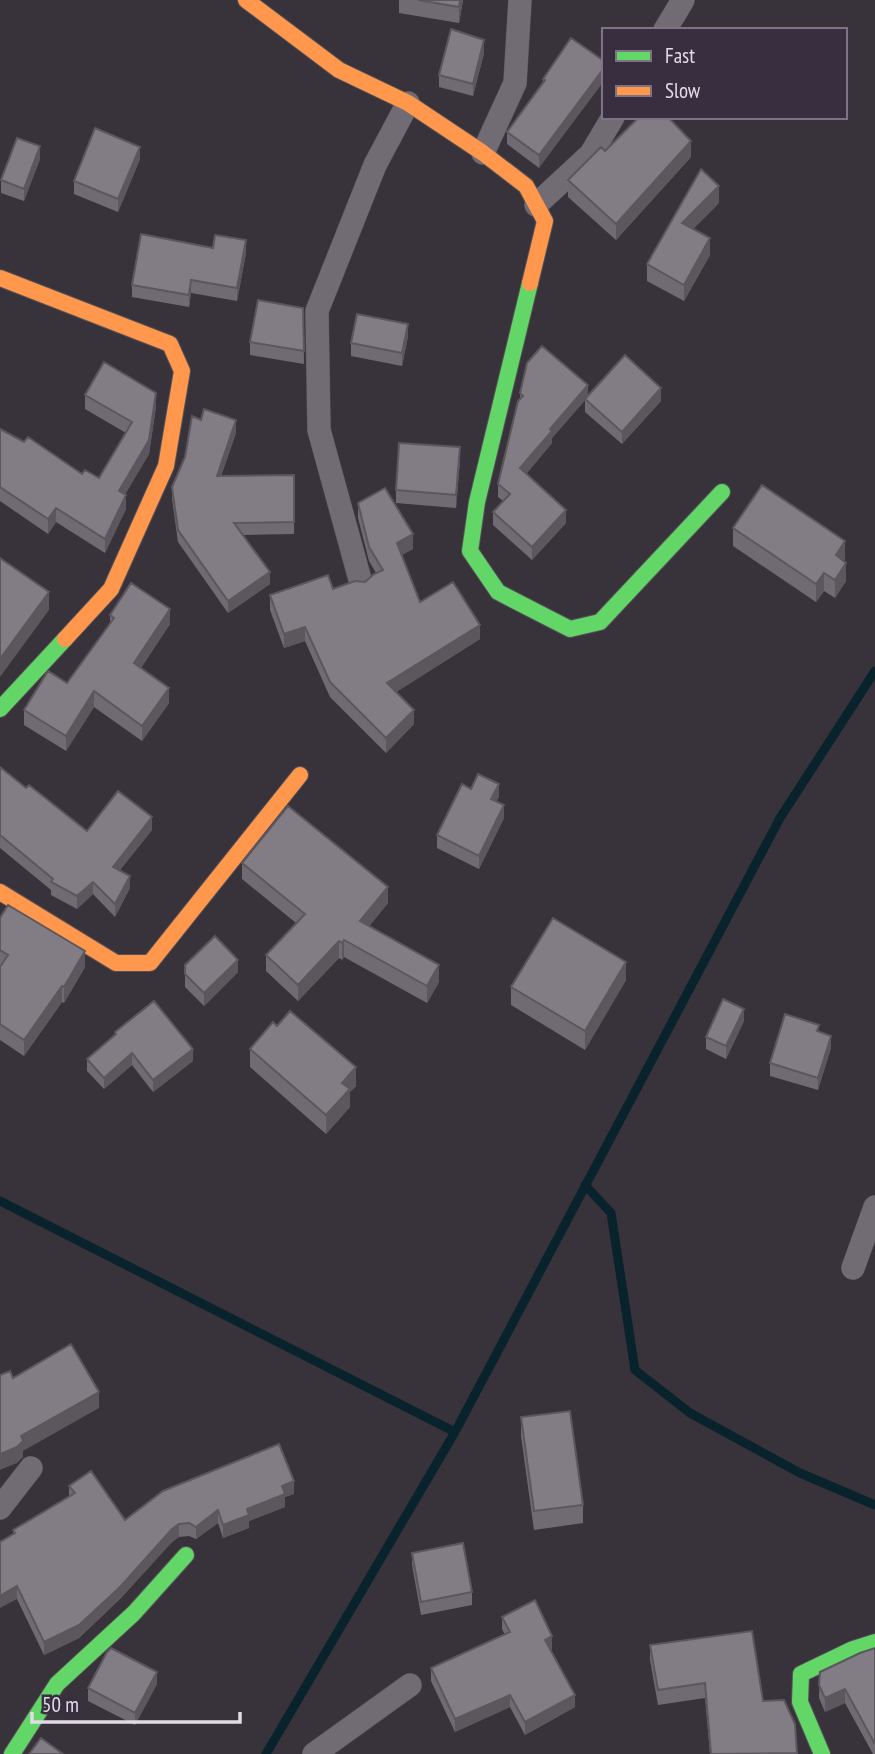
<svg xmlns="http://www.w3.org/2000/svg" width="875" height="1754" viewBox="0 0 875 1754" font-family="'PT Sans Narrow',sans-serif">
<rect width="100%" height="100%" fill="#38323b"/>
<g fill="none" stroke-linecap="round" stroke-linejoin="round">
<path stroke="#09232c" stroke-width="9" d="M585,1185L611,1213L635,1370L690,1413L800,1473L875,1505
M0,1201L455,1432
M266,1754L455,1432L780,818L875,671"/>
<defs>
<path id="street" d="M665,30L683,0
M483,153L515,83L520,0
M536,205L591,154L613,117
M361,583L319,430L317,311L375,165L408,103
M853,1268L875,1207
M0,1508L31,1468
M314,1754L410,1685"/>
<path id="fast" d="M530,283L477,502L470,551L498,592L570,629L600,622L722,492
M0,709L65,639
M12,1754L57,1684L134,1613L186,1555
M822,1754L800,1702L801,1674L853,1649L875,1642"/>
<path id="slow" d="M246,0L339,70L408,103L483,153L526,186L545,221L530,283
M0,278L170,344L182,371L166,466L111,589L65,639
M0,892L116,963H150L300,775"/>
</defs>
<use href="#street" stroke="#565159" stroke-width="24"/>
<use href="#fast" stroke="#565159" stroke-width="18"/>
<use href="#slow" stroke="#565159" stroke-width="18"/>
<use href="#street" stroke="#716c73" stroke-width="23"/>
<use href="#fast" stroke="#63d668" stroke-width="16"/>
<use href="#slow" stroke="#ff974d" stroke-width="16"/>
</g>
<path fill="#706b72" d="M399,0H463L459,23L399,13Z
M571,38L539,168L507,144V132L543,83V79Z
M484,53L473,96L439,87V75Z
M605,151L691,157L616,240L568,197V180Z
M40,159L24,201L1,193V180Z
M140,159L118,212L74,194V181Z
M719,203L693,229L710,255L684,301L647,281V264Z
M213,248L246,253L237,301L191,293L189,307L132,297V285Z
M303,308L304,364L250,355V342Z
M408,336L402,366L351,356V343Z
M520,393L661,401L622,444L585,412V400L552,438V443L527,473L566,523L532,560L493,525V512L503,501L498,497V484L520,399Z
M85,395L156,407L149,454L125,494L126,509L105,553L56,522L48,534L0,501V429L82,474L99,478L126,433L85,409Z
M236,433L221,476L294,475V534L243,535L270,584L228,613L178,542L172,499V487Z
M460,460L456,508L396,503V490Z
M358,503L413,549L401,555L420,602L480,639L396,692L414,724L386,753L330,697L305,641L284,648L270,610V595L333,589L365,582L376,573L369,561L358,518Z
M733,528L845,559L844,561L846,581L835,598L824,591L816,602L733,546Z
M110,615L170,624L141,668L169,703L142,741L94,707L66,751L24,725V710L67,683L110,624Z
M0,767L26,788L87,831L152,830L120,870L130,888L115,917L93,894L77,909L51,895V890L0,848Z
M471,789L499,797L496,801L504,818L479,869L437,848V835Z
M242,863L388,903L369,926L439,982L427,1003L344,957L342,960L339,958L298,1001L266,971V955L296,923L242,879Z
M0,918L85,967L64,1003L62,1002L24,1056L0,1040Z
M185,965L238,972L204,1006L185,987Z
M626,980L585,1050L511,1005V987Z
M744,1021L726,1059L706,1049V1037Z
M277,1026L356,1086L350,1092V1107L326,1134L250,1067V1049Z
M115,1032L193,1061L153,1092L132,1065L104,1089L87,1071V1059L115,1035Z
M831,1048L818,1090L770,1076V1063Z
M521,1417L583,1505V1523L534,1530L521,1436Z
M69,1486L125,1520L294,1494L285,1497V1507L249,1521V1528L223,1538L218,1523L196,1539L189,1536L179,1537L172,1542L120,1599L79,1638L44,1655L17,1599L13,1530L69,1497Z
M412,1553L472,1592V1605L421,1615L412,1565Z
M502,1617L552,1649L550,1650L575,1707L525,1735L510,1707L455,1732L431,1681V1668L505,1635L502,1629Z
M650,1645L763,1701L795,1724L797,1754H710L705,1698L658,1705L650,1660Z
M875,1648V1754H873L845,1703L825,1712L819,1698L820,1672Z
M157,1684L135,1725L88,1701V1688Z"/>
<path fill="#5b575c" d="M460,0H463L459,23V7Z
M484,40V53L473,96V84Z
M604,68V81L539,168V155Z
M691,141V157L616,240V224Z
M40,146V159L24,201V189Z
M140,147V159L118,212V199Z
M719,186V203L682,240V223Z
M710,238V255L684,301V285Z
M246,240V253L237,301V288Z
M191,280V293L189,307V295Z
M408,324V336L402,366V353Z
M588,385V397L552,438V443L520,481V468L550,429Z
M661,388V401L622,444V432Z
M156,393V407L149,454L119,505V491Z
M236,420V433L217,488V476Z
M460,447V460L456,508V495Z
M126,495V509L105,553V539Z
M56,508V522L48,534V519Z
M566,510V523L532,560V547Z
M413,534V549L397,558V543Z
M845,541V559L836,573V555Z
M846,563V581L835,598V580Z
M270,572V584L228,613V601Z
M824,573V591L816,602V584Z
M49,592V610L0,677V659Z
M170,609V624L134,678V663Z
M480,625V639L387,698V683Z
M305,627V641L284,648V634Z
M169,688V703L142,741V726Z
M94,691V707L66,751V736Z
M414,710V724L386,753V738Z
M499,784V797L491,811V799Z
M504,805V818L479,869V856Z
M152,817V830L113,879V867Z
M130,876V888L115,917V904Z
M93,882V894L77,909V896Z
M388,887V903L360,938V921Z
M344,940V957L342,960V943Z
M339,941V958L298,1001V985Z
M85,951V967L64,1003V987Z
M238,960V972L204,1006V993Z
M626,962V980L585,1050V1031Z
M439,965V982L427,1003V986Z
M62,986V1002L24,1056V1040Z
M744,1009V1021L726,1059V1046Z
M831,1036V1048L818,1090V1078Z
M193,1049V1061L153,1092V1080Z
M132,1053V1065L104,1089V1078Z
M356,1067V1086L350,1092V1107L326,1134V1115L342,1083Z
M99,1392V1408L23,1451V1457L17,1463L0,1470V1454L21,1436Z
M294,1481V1494L285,1497V1507L249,1521V1528L223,1538V1525L282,1486Z
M218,1510V1523L196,1539V1527Z
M179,1524V1537L172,1542L120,1599L79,1638L44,1655V1642L172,1529Z
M17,1586V1599L0,1608V1596Z
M552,1636V1649L545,1652V1640Z
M157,1672V1684L135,1725V1713Z
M845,1689V1703L825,1712V1698Z
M510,1695V1707L455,1732V1719Z
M575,1695V1707L525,1735V1722Z"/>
<path fill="#827c84" stroke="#5b575c" stroke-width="2" d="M418,0H460L459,7Z
M451,29L484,40L473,84L439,75Z
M571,38L604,61V68L539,155L507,132L545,80L543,79Z
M639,117H668L691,141L616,224L568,180L601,147L605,151Z
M95,128L140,147L118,199L74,181Z
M17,138L40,146L24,189L1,180Z
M701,169L719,186L682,223L710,238L684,285L647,264Z
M141,234L213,248L215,235L246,240L237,288L191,280L189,295L132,285Z
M258,300L303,308L304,351L250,342Z
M357,314L408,324L402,353L351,343Z
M542,346L588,385L550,429L552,431L520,468L566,510L532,547L493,512L510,494L498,484L518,401L523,396L520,393L527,363Z
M625,355L661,388L622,432L585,399Z
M104,362L156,393L149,440L119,491L126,495L105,539L56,508L48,519L0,487V429L24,442L28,437L82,474L85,470L99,478L132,422L85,395Z
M204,409L236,420L217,476L294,475V522L234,523L270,572L228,601L178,530L172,487L185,457L192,416L201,420Z
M399,443L460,447L456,495L396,490Z
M762,485L845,541L836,555L846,563L835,580L824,573L816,584L733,528Z
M385,488L413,534L397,543L420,602L453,582L480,625L387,683L414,710L386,738L330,682L305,627L284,634L270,595L328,575L333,589L355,581L365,582L374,574L383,570L369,547L358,503Z
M0,558L49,592L0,659Z
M131,583L170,609L134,663L169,688L142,726L94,691L66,736L24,710L48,671L67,683L114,618L110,615Z
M0,767L26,788L29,785L87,831L118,791L152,817L113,867L130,876L115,904L93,882L77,896L51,882L53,879L0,835Z
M478,774L499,784L491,799L504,805L479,856L437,835L462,784L471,789Z
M288,806L388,887L360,921L439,965L427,986L344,940L342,943L339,941L298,985L266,955L305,914L242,863Z
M8,905L85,951L64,987L62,986L24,1040L0,1024V967L8,955L0,950V918Z
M553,918L626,962L585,1031L511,987Z
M215,936L238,960L204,993L185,974V965Z
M723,999L744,1009L726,1046L706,1037Z
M154,1001L193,1049L153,1080L132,1053L104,1078L87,1059L116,1034L115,1032Z
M290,1011L356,1067L342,1083L350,1089L326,1115L250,1049L273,1022L277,1026Z
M785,1014L819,1025L817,1031L831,1036L818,1078L770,1063Z
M71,1344L99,1392L21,1436L23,1441L17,1447L0,1454V1375L10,1371L13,1378Z
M570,1411L583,1505L534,1511L521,1417Z
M279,1444L294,1481L282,1486L285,1494L247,1509L249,1515L223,1525L218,1510L196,1527L189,1523L179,1524L172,1529L120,1587L79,1625L44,1642L17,1586L0,1596V1542L15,1533L13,1530L75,1493L69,1486L91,1471L125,1520L163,1491Z
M463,1543L472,1592L421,1602L412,1553Z
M535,1600L552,1636L545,1640L575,1695L525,1722L510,1695L455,1719L431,1668L510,1632L502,1617Z
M752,1631L763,1701L784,1700L795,1724L797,1753L711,1754L705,1683L658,1690L650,1645Z
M111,1648L157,1672L135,1713L88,1688L107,1652Z
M875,1648V1744L845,1689L825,1698L819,1685L820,1672L860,1653Z
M41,1738L63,1754H29Z"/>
<rect x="602" y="28" width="245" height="91" fill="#392e3f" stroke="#7d7382" stroke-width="2"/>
<rect x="616" y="51" width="35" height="10" fill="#63d668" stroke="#7d7382" stroke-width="2"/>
<text x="665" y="63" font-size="21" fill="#e2dbe6">Fast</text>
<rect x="616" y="86" width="35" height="10" fill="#ff974d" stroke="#7d7382" stroke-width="2"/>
<text x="665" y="98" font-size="21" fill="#e2dbe6">Slow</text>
<path d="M32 1712v10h208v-10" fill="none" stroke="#e2dbe6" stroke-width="3.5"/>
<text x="42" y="1712" font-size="21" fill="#e2dbe6" stroke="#392e3f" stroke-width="5" paint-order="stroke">50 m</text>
</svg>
